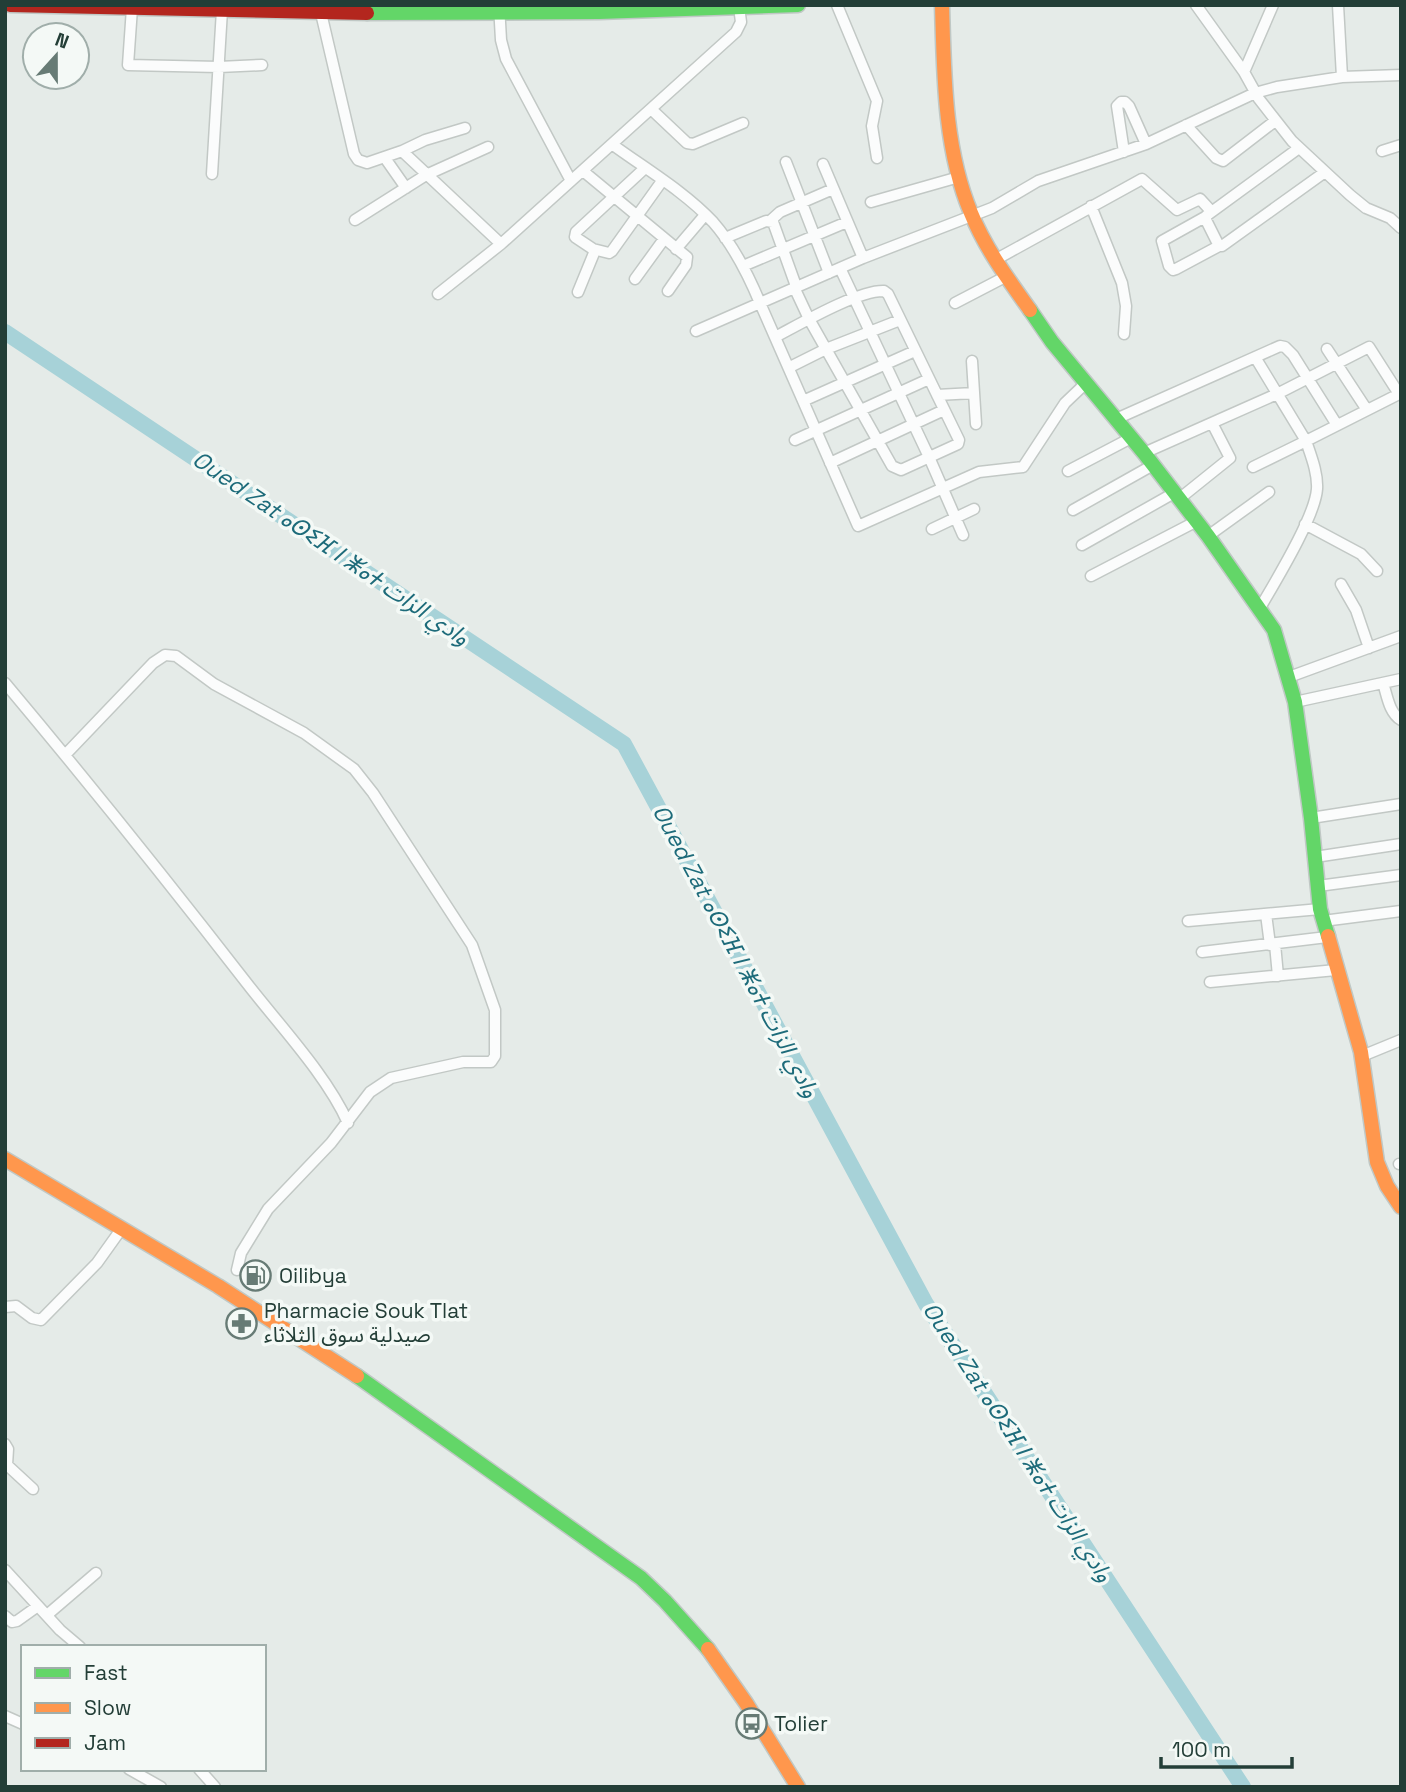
<svg xmlns="http://www.w3.org/2000/svg" width="1406" height="1792" viewBox="0 0 1406 1792" font-family="'Space Grotesk','Noto Sans Arabic','Noto Sans Tifinagh',sans-serif">
<rect width="100%" height="100%" fill="#e5ebe8"/>
<g fill="none" stroke-linecap="round" stroke-linejoin="round">
<path stroke="#a7d2d8" stroke-width="16" d="M5,332L624,744L926,1304L1243,1787"/>
<defs>
<path id="street" d="M499,5L501,40L506,59L571,181
M837,5L877,101L872,126L877,158
M1196,5L1244,72L1259,99L1292,141L1350,195L1366,208L1390,218L1401,228
M1338,5L1342,77
M132,8L128,65L219,67L262,65
M321,13L354,154L358,160L367,163L402,151L501,244L736,32L741,22L739,7
M1244,72L1273,5
M651,109L687,143L693,144L743,123
M1186,125L1216,158L1223,161L1275,121
M613,145C646,169 685,192 713,222C734,246 748,274 760,303L863,258L992,208L1038,181L1146,144L1255,93L1277,87L1342,77L1401,75
M1299,148L1206,216V220L1219,246H1222L1325,172
M402,151L425,140L465,128
M1382,151L1401,145
M1124,152L1117,106L1121,102H1125L1129,106L1146,144
M385,158L406,188
M786,162L829,273
M823,164L863,258
M583,171L687,257L686,265L668,291
M212,174L222,10
M871,202L959,177
M1091,206L1122,283L1126,306L1124,334
M1205,217L1162,241L1169,266L1173,270L1176,269L1219,246
M355,220L426,175L488,147
M770,221L780,212L833,189
M725,238L766,221L773,222L796,286
M593,249L609,253L612,251L662,181
M676,249L705,215
M995,260L1142,179L1177,210L1200,199L1211,211
M743,266L847,222
M840,268L929,457L963,535
M635,279L664,239
M578,292L594,253L593,249L575,237L576,232L645,168
M438,294L501,244
M955,303L1005,277
M696,331L760,303L858,526L979,472L1023,467L1065,403L1086,383
M775,337C800,324 858,290 884,291L888,294L959,440L958,444L901,470L892,466L809,319L794,287
M1327,349L1367,410
M972,361L976,424
M790,367L826,349L900,320
M937,395L974,393
M803,401L915,351
M1116,419L1280,346L1285,347L1293,355L1337,425
M795,440L929,379
M1144,453L1277,394L1369,347L1399,394
M830,463L944,410
M1253,467L1306,441L1255,357
M1068,471L1131,438
M1179,499L1230,458L1212,423
M1073,510L1153,465
M1305,524L1361,554L1377,571
M932,529L974,509
M1208,536L1269,492
M1082,545L1174,493
M1091,576L1197,521
M1341,584L1356,610L1369,648
M1260,608C1275,582 1315,517 1317,489C1318,473 1311,456 1306,441L1401,393
M1289,677L1401,636
M5,683C88,782 169,883 249,986C281,1027 327,1076 348,1123
M1383,683C1387,695 1389,713 1401,720
M1295,702L1401,679
M65,755L153,663L165,655L176,656L214,684L304,733L354,769L373,793L472,945L495,1010V1056L491,1062H463L391,1078L370,1092L331,1143L268,1209L241,1253L237,1270
M1311,818L1401,804
M1315,857L1401,844
M1318,886L1401,875
M1266,914L1270,945
M1188,921L1320,909
M1323,921L1401,911
M1275,944L1278,976
M1202,952L1327,937
M1210,982L1336,970
M1362,1056L1401,1040
M1399,1164H1401
M5,1307L16,1306L32,1318L41,1320L97,1263L122,1228
M5,1444L8,1449L7,1465L33,1489
M5,1570L60,1630L80,1647
M47,1615L96,1573
M5,1616L12,1622L17,1621L38,1606
M5,1716L23,1724
M129,1769L161,1787
M199,1769L215,1787"/>
<path id="fast" d="M367,13L599,12L798,5
M1030,310L1052,342L1144,453L1208,536L1274,630L1295,702L1311,818L1320,909L1328,936
M357,1376L641,1578L665,1601L708,1649"/>
<path id="slow" d="M942,5C944,74 944,149 971,213C985,248 1008,279 1030,310
M1328,936L1361,1052L1377,1162L1387,1186L1401,1207
M5,1159L218,1286L357,1376
M708,1649L746,1703L798,1787"/>
<path id="jam" d="M10,5L367,13"/>
</defs>
<use href="#street" stroke="#c2c8c5" stroke-width="13"/>
<use href="#fast" stroke="#c0c8c5" stroke-width="17"/>
<use href="#slow" stroke="#c0c8c5" stroke-width="17"/>
<use href="#jam" stroke="#c0c8c5" stroke-width="17"/>
<use href="#street" stroke="#fbfcfc" stroke-width="10"/>
<use href="#fast" stroke="#63d668" stroke-width="14"/>
<use href="#slow" stroke="#ff974d" stroke-width="14"/>
<use href="#jam" stroke="#b3261e" stroke-width="14"/>
</g>
<defs>
<symbol id="fuel-ring" viewBox="-11 -11 22 22"><circle r="9.5" fill="#f4f9f6" stroke="#677b75" stroke-width="1.5"/><path d="M-5.5-6h7V0h2V4h1.3V-2.5L3-4.5l.8-.8L6-3V5H2.5V1h-1V6h-7ZM-4.2-4.7v3.2H.2V-4.7Z" fill="#677b75"/></symbol>
<symbol id="pharmacy-ring" viewBox="-11 -11 22 22"><circle r="9.5" fill="#f4f9f6" stroke="#677b75" stroke-width="1.5"/><path d="M-2-6h4v4h4v4h-4v4h-4v-4h-4v-4h4Z" fill="#677b75"/></symbol>
<symbol id="bus-ring" viewBox="-11 -11 22 22"><circle r="9.5" fill="#f4f9f6" stroke="#677b75" stroke-width="1.5"/><path d="M-5-6H5V4H4V6H2V4H-2V6H-4V4H-5ZM-3.5-4V0h7V-4ZM-3.5 1.2v1.5H-2V1.2ZM2 1.2v1.5H3.5V1.2Z" fill="#677b75"/></symbol>
</defs>
<g fill-rule="evenodd">
<use href="#fuel-ring" x="238" y="1258" width="35" height="35"/>
<use href="#pharmacy-ring" x="224" y="1306" width="35" height="35"/>
<use href="#bus-ring" x="734" y="1706" width="35" height="35"/>
</g>
<g text-anchor="middle" stroke-width="7" stroke-linejoin="round" paint-order="stroke">
<g font-size="21" fill="#233e37" stroke="#f4f9f6" text-anchor="start">
<text x="279" y="1283">Oilibya</text>
<text x="264" y="1318">Pharmacie Souk Tlat<tspan x="264" dy="24">صيدلية سوق الثلاثاء</tspan></text>
<text x="774" y="1731">Tolier</text>
</g>
<g font-size="23" font-style="italic" fill="#1d6b7a" stroke="#f4f9f6">
<text transform="translate(331 548) rotate(34)" y="8">Oued Zat ⴰⵙⵉⴼ ⵏ ⵥⴰⵜ وادي الزات</text>
<text transform="translate(736 951) rotate(62)" y="8">Oued Zat ⴰⵙⵉⴼ ⵏ ⵥⴰⵜ وادي الزات</text>
<text transform="translate(1018 1442) rotate(57)" y="8">Oued Zat ⴰⵙⵉⴼ ⵏ ⵥⴰⵜ وادي الزات</text>
</g>
</g>
<rect width="1406" height="1792" fill="none" stroke="#233e37" stroke-width="14"/>
<rect x="21" y="1645" width="245" height="126" fill="#f4f9f6" stroke="#a0aeaa" stroke-width="2"/>
<rect x="35" y="1668" width="35" height="10" fill="#63d668" stroke="#a0aeaa" stroke-width="2"/>
<text x="84" y="1680" font-size="21" fill="#233e37">Fast</text>
<rect x="35" y="1703" width="35" height="10" fill="#ff974d" stroke="#a0aeaa" stroke-width="2"/>
<text x="84" y="1715" font-size="21" fill="#233e37">Slow</text>
<rect x="35" y="1738" width="35" height="10" fill="#b3261e" stroke="#a0aeaa" stroke-width="2"/>
<text x="84" y="1750" font-size="21" fill="#233e37">Jam</text>
<g transform="translate(56 56) rotate(21)"><circle r="33" fill="#f4f9f6" stroke="#a0aeaa" stroke-width="2"/>
<path d="M0-5L12 26L0 18L-12 26Z" fill="#677b75"/>
<text y="-10" font-size="19" font-weight="bold" text-anchor="middle" fill="#233e37">N</text>
</g>
<path d="M1161 1757v10h131v-10" fill="none" stroke="#233e37" stroke-width="3.5"/>
<text x="1172" y="1757" font-size="21" fill="#233e37" stroke="#f4f9f6" stroke-width="5" paint-order="stroke">100 m</text>
</svg>
